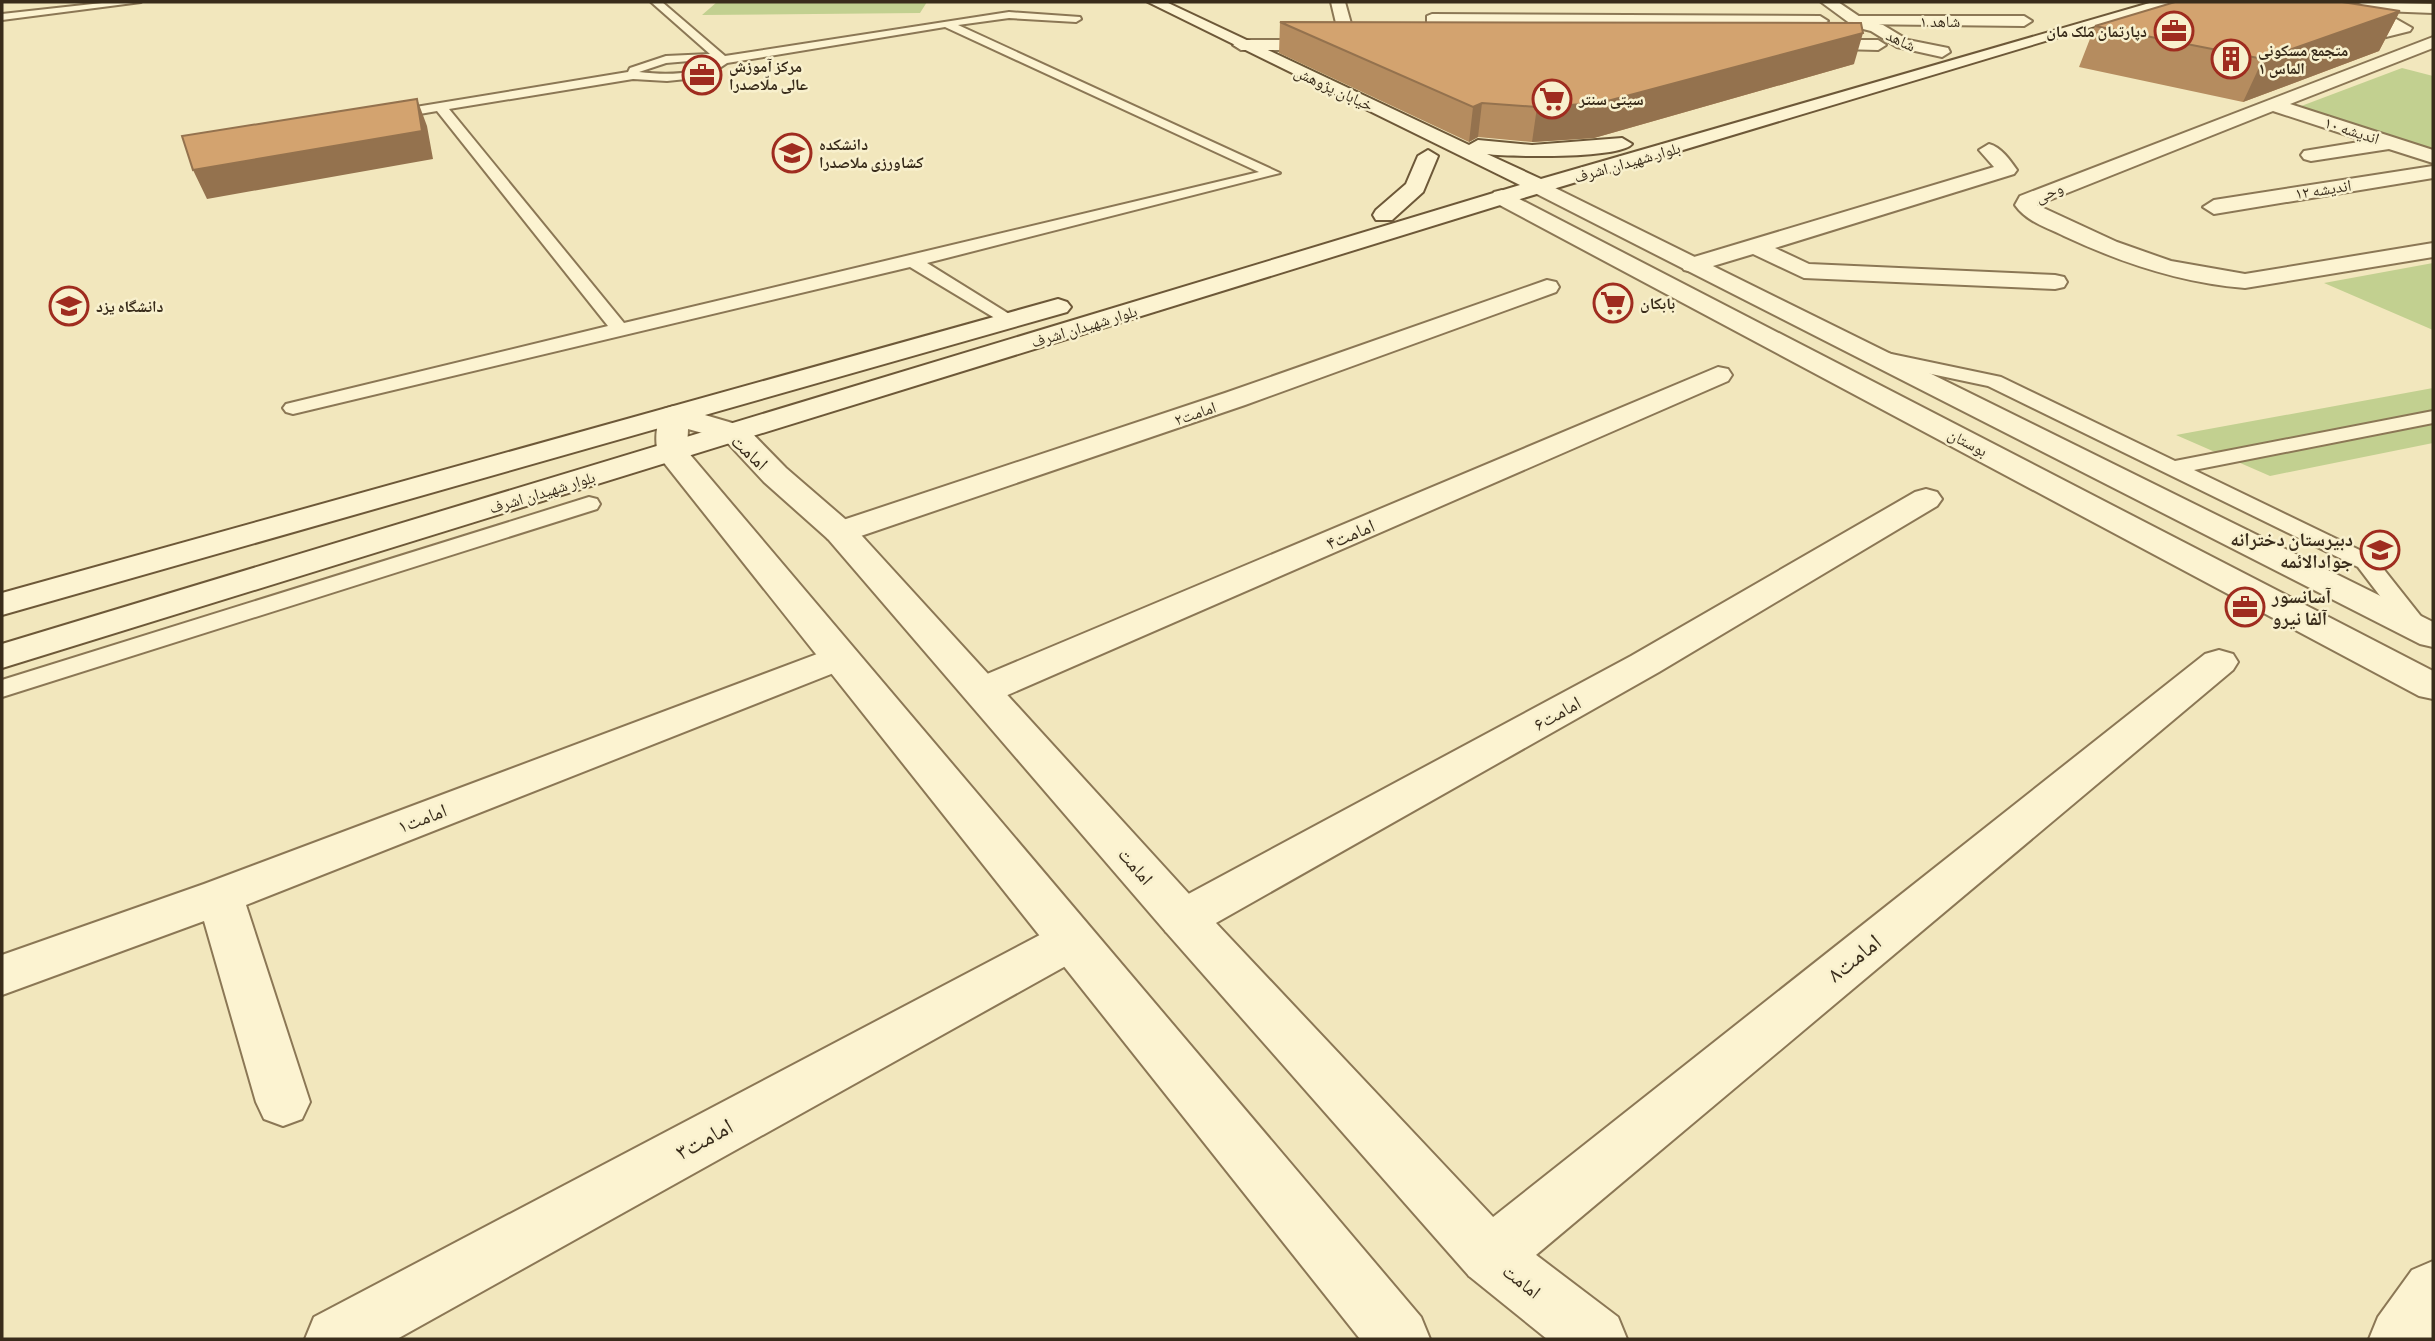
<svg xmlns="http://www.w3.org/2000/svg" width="2435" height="1341" viewBox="0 0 2435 1341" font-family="Bitter,'Noto Naskh Arabic',serif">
<rect width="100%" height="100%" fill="#f2e7bd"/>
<path fill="#c2d090" d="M717,2H927L920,13L702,15Z
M2402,68L2433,76V151L2296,108Z
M2433,263V330L2324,283Z
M2433,388V443L2270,476L2176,435Z"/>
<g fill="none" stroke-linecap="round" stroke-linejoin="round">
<defs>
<path id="service" d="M111,2H141L2,20V14Z
M651,2H662L725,56L1009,12L1080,17L1081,19L1076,22L1009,18L958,25L1280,173L927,263L1014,317L1017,321L1008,326L910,267L293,414L286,412L283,408L286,404L608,326L437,111L385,120L379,116L385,112L628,72L630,68L666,56L710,54ZM945,27L1259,172L624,323L449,109L633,79L667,81L696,78L712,73L727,63ZM701,60L715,62C694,76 664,75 639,72L666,63Z
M1877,351L2001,377L2175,461L2433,411V423L2194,470L2374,557L2431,629L2427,634H2409L2358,567L1988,386L1870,361L1868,357Z
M589,497L597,499L600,504L597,509L2,697V680Z"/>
<path id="minor" d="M1331,2H1345L1357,45L1355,48L1349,50L1341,45L1333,50H1241L1233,45L1241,40H1333L1341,44Z
M2365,2L2433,4V13L2382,11L2412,28L2410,31L2378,39L2352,34V28C2365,25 2376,30 2389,27L2352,6Z
M1432,14L1820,16L1828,21L1820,26L1427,22V16Z
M1856,16H2024L2032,21L2024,26L1851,24V18Z
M2433,37V48L2290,104L2433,150V163L2389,149L2311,161L2304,159L2301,155L2304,151L2365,141L2273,111L2037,205L2117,242L2171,261L2245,274L2433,243V257L2245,288C2181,283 2122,263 2064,236C2046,227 2027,222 2015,205L2020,196Z
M1807,40H1878L1886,45L1878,50L1801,48V42Z
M1989,144C2001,147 2010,160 2017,170L2014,174L1775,248L1809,264L2055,275L2064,277L2067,282L2064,287L2055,289L1804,278L1753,254L1693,272L1684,270L1681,265L1684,260L1994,167L1979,150Z
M2433,166V178L2214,214L2203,207L2214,200Z
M1547,280L1556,282L1559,287L1556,292L1245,405L852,539L840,542L828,539L823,532L828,525L1225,393Z
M1718,367L1728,369L1732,375L1728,381L996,700L982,704L968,700L962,691L968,682Z
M1926,489L1937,492L1942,499L1937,506L1659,672L1200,932L1183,937L1166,932L1159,919L1166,906L1631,656L1915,492Z
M841,645L854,649L860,657L854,665L246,905L310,1102L302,1119L283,1126L264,1119L256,1102L204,921L2,995V955L204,884Z
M2219,650L2233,654L2238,662L2233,670L1511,1276L1490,1285L1469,1276L1460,1256L1469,1236L2205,654Z
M1072,921L1089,927L1096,940L1089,953L397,1339H305L314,1317L1055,927Z
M2433,1261V1339H2369L2378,1317L2412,1270Z"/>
<path id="tertiary" d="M1821,2H1838L1866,21L1883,25L1908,40L1948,48L1950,52L1942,57L1897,47L1871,31L1855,27Z
M1541,181L2433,622V647L2420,644L1533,192L1530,187Z
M1502,190L2433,671V699L2419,696L1494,202L1491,197L1494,192Z
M674,406L746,427L786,468L852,525L1200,906L1511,1236L1618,1317L1627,1339H1547L1469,1276L1166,932L828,539L764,482L724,439L688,429L687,451L1421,1317L1430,1339H1360L661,459C653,447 656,420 664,409Z"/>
<path id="secondary" d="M1148,2H1166L1469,145L1478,140L1532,145L1622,138L1632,144C1620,159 1509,157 1487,154L1541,179L2153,2H2175L1510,202L2,668V644L1520,185Z
M1428,150L1438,156L1423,192L1392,220H1376L1373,215L1376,210L1406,184L1418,156Z
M1058,299L1067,302L1071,307L1067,312L2,615V593Z"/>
</defs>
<use href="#service" stroke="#8b7755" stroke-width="4"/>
<use href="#minor" stroke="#8b7755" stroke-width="4"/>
<use href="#tertiary" stroke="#8b7755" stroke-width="4"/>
<use href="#secondary" stroke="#6d5838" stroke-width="4"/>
<use href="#service" fill="#fcf3d1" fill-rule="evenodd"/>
<use href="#minor" fill="#fcf3d1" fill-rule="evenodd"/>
<use href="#tertiary" fill="#fcf3d1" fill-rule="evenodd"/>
<use href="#secondary" fill="#fcf3d1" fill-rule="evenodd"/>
</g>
<path fill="#b58c5f" d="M2400,11L2379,51L2243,102L2079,67L2095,26Z
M1280,22L1854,64L1594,138L1532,142L1478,137L1469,142L1279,53Z"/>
<path fill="#94724e" d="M2400,11L2379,51L2243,102L2263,59Z
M1863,33L1854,64L1594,138L1532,142L1537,107Z
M417,99L427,126L433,159L207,199L193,170Z
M1482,103L1478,137L1469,142L1473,107Z"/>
<path fill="#d3a36f" stroke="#94724e" stroke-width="2" d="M2175,2H2342L2400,11L2263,59L2095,26Z
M1280,22L1861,23L1863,33L1600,103L1537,107L1482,103L1473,107Z
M417,99L422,131L193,170L182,136Z"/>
<defs>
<symbol id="office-ring" viewBox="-11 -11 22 22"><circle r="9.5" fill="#f8f0cd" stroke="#9f2c1f" stroke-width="1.5"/><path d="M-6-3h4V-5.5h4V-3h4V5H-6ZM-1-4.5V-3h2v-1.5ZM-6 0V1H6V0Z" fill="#9f2c1f"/></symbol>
<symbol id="building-ring" viewBox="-11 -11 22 22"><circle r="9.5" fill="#f8f0cd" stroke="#9f2c1f" stroke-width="1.5"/><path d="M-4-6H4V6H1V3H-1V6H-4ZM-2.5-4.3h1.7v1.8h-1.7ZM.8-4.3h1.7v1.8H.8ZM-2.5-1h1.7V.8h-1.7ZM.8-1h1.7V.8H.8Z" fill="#9f2c1f"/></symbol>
<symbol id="supermarket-ring" viewBox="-11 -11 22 22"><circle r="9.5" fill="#f8f0cd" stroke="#9f2c1f" stroke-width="1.5"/><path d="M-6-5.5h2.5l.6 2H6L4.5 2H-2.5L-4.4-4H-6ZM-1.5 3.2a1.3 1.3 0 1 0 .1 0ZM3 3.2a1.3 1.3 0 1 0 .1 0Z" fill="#9f2c1f"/></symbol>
<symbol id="university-ring" viewBox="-11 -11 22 22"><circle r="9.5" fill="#f8f0cd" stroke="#9f2c1f" stroke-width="1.5"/><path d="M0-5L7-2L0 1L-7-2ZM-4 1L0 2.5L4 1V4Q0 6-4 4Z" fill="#9f2c1f"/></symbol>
<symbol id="school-ring" viewBox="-11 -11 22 22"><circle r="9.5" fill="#f8f0cd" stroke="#9f2c1f" stroke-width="1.5"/><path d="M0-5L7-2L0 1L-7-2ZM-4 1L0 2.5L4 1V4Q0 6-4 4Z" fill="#9f2c1f"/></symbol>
</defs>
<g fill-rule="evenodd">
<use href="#office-ring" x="2152" y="9" width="44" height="44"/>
<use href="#building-ring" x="2209" y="37" width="44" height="44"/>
<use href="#office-ring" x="680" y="53" width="44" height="44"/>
<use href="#supermarket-ring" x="1530" y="77" width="44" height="44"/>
<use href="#university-ring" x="770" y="131" width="44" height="44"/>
<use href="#supermarket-ring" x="1591" y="281" width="44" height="44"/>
<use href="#university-ring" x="47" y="284" width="44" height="44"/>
<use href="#school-ring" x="2358" y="528" width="44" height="44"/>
<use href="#office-ring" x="2223" y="585" width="44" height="44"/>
</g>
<g text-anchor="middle" stroke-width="5" stroke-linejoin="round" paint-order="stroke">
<g font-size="16" fill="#392c1b" stroke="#f8f0cd">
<text x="1940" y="27">شاهد ۱</text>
<text transform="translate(1901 40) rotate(25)" y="6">شاهد</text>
<text transform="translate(1334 88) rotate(25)" y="6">خیابان پژوهش</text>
<text transform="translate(2352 130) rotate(18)" y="6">اندیشه ۱۰</text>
<text transform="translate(1627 162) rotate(-16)" y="6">بلوار شهیدان اشرف</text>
<text transform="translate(2323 189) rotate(-9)" y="6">اندیشه ۱۲</text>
<text transform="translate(2049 192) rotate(-22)" y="6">وحی</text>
<text transform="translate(1084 326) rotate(-17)" y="6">بلوار شهیدان اشرف</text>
<text transform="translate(1195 413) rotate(-19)" y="6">امامت۲</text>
<text transform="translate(1968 442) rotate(28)" y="6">بوستان</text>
<text transform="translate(542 492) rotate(-17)" y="6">بلوار شهیدان اشرف</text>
</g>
<g font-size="16" font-weight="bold" fill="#392c1b" stroke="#f8f0cd" text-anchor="start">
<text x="2147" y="37" text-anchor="end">دپارتمان ملک مان</text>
<text x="2258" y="56">متجمع مسکونی<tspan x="2258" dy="18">الماس ۱</tspan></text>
<text x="729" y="72">مرکز آموزش<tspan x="729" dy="18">عالی ملّاصدرا</tspan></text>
<text x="1579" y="105">سیتی سنتر</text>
<text x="819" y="150">دانشکده<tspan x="819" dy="18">کشاورزی ملاصدرا</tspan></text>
<text x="1640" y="309">بابکان</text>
<text x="96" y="312">دانشگاه یزد</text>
</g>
<g font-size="19" fill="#392c1b" stroke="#f8f0cd">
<text transform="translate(750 452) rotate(43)" y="7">امامت</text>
<text transform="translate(1350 534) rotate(-23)" y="7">امامت۴</text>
<text transform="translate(1557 713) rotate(-29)" y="7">امامت۶</text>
<text transform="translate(422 818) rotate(-21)" y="7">امامت۱</text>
<text transform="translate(1136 866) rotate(49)" y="7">امامت</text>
<text transform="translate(1522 1281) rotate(38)" y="7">امامت</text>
</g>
<g font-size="19" font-weight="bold" fill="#392c1b" stroke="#f8f0cd" text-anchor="end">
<text x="2353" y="546">دبیرستان دخترانه<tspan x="2353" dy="22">جوادالائمه</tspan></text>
<text x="2272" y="603" text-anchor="start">آسانسور<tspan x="2272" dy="22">آلفا نيرو</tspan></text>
</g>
<g font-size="23" fill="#392c1b" stroke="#f8f0cd">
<text transform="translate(1854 958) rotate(-39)" y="8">امامت۸</text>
<text transform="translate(704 1139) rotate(-29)" y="8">امامت۳</text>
</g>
</g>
<rect width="2435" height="1341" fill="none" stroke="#392c1b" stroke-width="7"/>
</svg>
